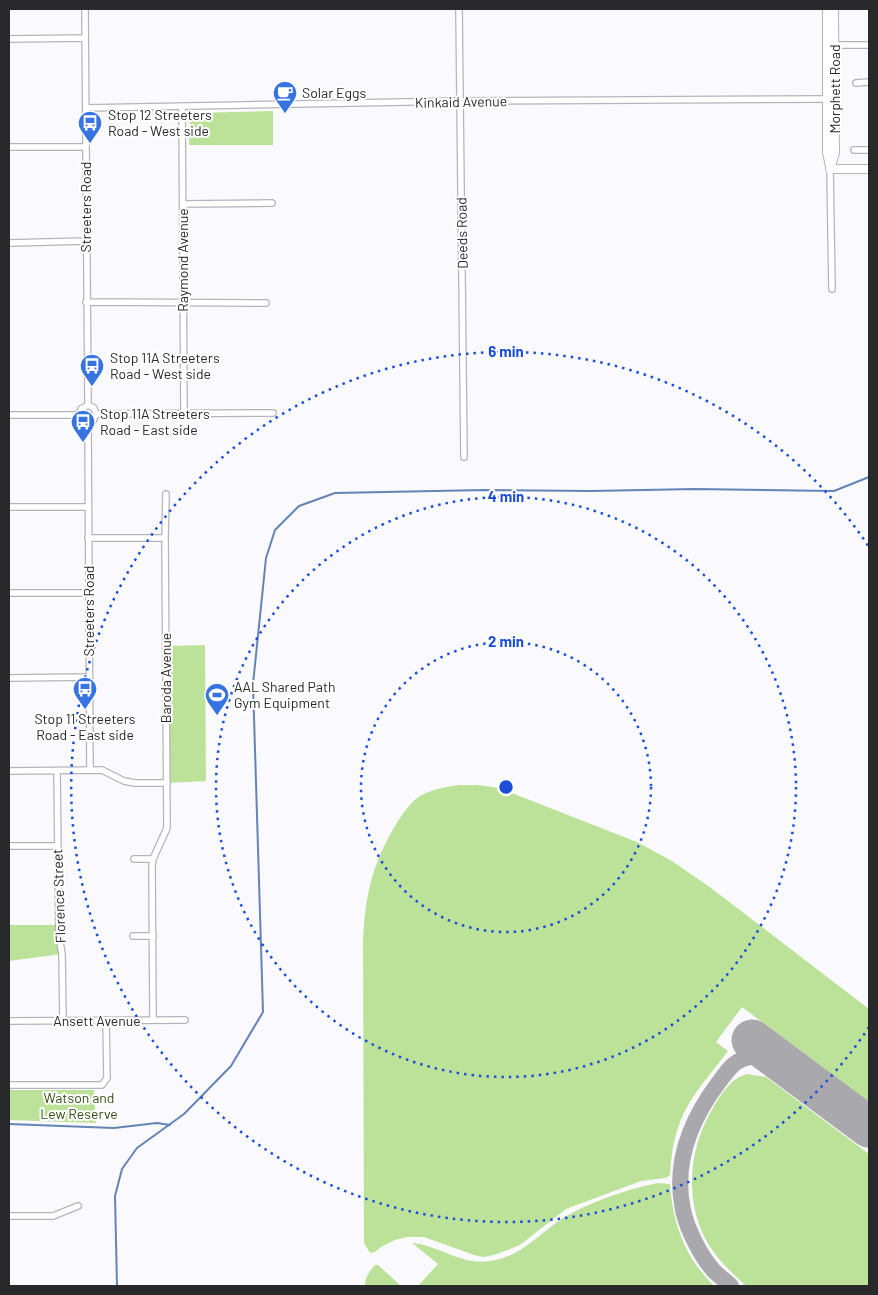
<svg xmlns="http://www.w3.org/2000/svg" width="878" height="1295" viewBox="0 0 878 1295" font-family="Barlow,sans-serif">
<rect width="100%" height="100%" fill="#f9f9fe"/>
<path fill="#bce299" d="M273,111V145H189L190,117L193,113Z
M205,645L206,781L167,783L166,646Z
M459,785H477L499,788L637,842L672,861L711,888L869,1009V1102L742,1007L716,1042L728,1051C711,1074 688,1098 679,1125C673,1141 671,1158 670,1175L666,1178L641,1181L566,1209L520,1245L497,1254L484,1257L474,1255L424,1237H407L395,1240L381,1247L375,1252L370,1253L364,1243L363,942C365,894 373,861 398,821C404,812 412,800 422,795C433,789 446,787 459,785Z
M9,925H58L62,954L9,961Z
M747,1074L766,1077L869,1154V1286H746C733,1274 720,1262 710,1247C683,1204 688,1149 713,1108C721,1094 731,1078 747,1074Z
M9,1090H94L96,1123L9,1120Z
M659,1183L670,1184C673,1225 685,1257 714,1286H418L438,1264L412,1243C439,1245 462,1266 490,1261C526,1256 542,1228 572,1213C594,1201 634,1187 659,1183Z
M375,1265H378L401,1286H365C365,1277 369,1272 375,1265Z"/>
<g fill="none" stroke-linecap="round" stroke-linejoin="round">
<path stroke="#6484b5" stroke-width="2" d="M9,1124L114,1128L157,1123L170,1125
M117,1286L115,1196L122,1169L137,1148L184,1114L231,1066L263,1012L253,684L266,558L275,530L299,506L335,493L485,490L591,491L695,489L834,491L869,477"/>
<path stroke="#a9a8ad" stroke-width="16" d="M731,1286C726,1281 719,1276 714,1271C701,1257 687,1229 683,1210C673,1163 691,1119 719,1082C726,1073 732,1063 743,1059C756,1054 769,1057 781,1061"/>
<path stroke="#a9a8ad" stroke-width="41" d="M752,1040L869,1127"/>
<defs>
<path id="street" d="M85,9L88,405
M459,9L464,457
M9,39L85,38
M834,45H869
M856,83L869,82
M182,106L184,414
M86,108L461,101L827,99
M9,147H86
M854,150H869
M830,169L832,289
M183,204L272,203
M9,243L86,241
M86,302L266,303
M96,414L273,413
M9,415H79
M88,423L90,770
M88,423L83,421L79,415L81,409L88,405
M88,423L93,421L96,414L94,408L88,405
M9,507H88
M88,538H165
M9,593H89
M9,678L89,677
M9,771L102,770L124,781L135,783H167
M57,771L59,936L62,954L63,1021
M9,846H57
M134,859H153
M133,936H153
M153,1020L152,866L153,859L167,828L165,538L166,494
M9,1021L185,1020
M9,1085H102L107,1078L106,1020
M9,1216H53L78,1206"/>
<path id="secondary" d="M827,9V152L830,167
M830,169L835,153L834,9
M830,169H869"/>
</defs>
<use href="#street" stroke="#b4b4bb" stroke-width="8"/>
<use href="#secondary" stroke="#b4b4bb" stroke-width="10"/>
<use href="#street" stroke="#fff" stroke-width="5.5"/>
<use href="#secondary" stroke="#fff" stroke-width="8"/>
</g>
<g fill="none" stroke="#1d4ed8" stroke-width="2.5" stroke-dasharray="2.5 5">
<circle cx="506" cy="787" r="145"/>
<circle cx="506" cy="787" r="290"/>
<path d="M869 1027A435 435 0 1 1 869 547"/>
</g>
<defs>
<symbol id="cafe-pin" viewBox="-11 -11 22 30"><path d="M0 17L-7.5 6A9.5 9.5 0 1 1 7.5 6Z" fill="#3774e2" stroke="#fff"/><path d="M-5.5-4.5H6V0H3Q3 3.5 0 3.5H-2.5Q-5.5 3.5-5.5 0ZM3-3.2v2h1.7v-2ZM-6 4.5H4V6H-6Z" fill="#fff"/></symbol>
<symbol id="bus-pin" viewBox="-11 -11 22 30"><path d="M0 17L-7.5 6A9.5 9.5 0 1 1 7.5 6Z" fill="#3774e2" stroke="#fff"/><path d="M-5-6H5V4H4V6H2V4H-2V6H-4V4H-5ZM-3.5-4V0h7V-4ZM-3.5 1.2v1.5H-2V1.2ZM2 1.2v1.5H3.5V1.2Z" fill="#fff"/></symbol>
<symbol id="stadium-pin" viewBox="-11 -11 22 30"><path d="M0 17L-7.5 6A9.5 9.5 0 1 1 7.5 6Z" fill="#3774e2" stroke="#fff"/><path d="M0-5a6.5 5 0 1 0 0 10a6.5 5 0 1 0 0-10ZM-3.5-1.8h7v3.6h-7Z" fill="#fff"/></symbol>
</defs>
<g fill-rule="evenodd">
<use href="#cafe-pin" x="271" y="79" width="28" height="38"/>
<use href="#bus-pin" x="76" y="109" width="28" height="38"/>
<use href="#bus-pin" x="78" y="352" width="28" height="38"/>
<use href="#bus-pin" x="69" y="408" width="28" height="38"/>
<use href="#bus-pin" x="71" y="675" width="28" height="38"/>
<use href="#stadium-pin" x="203" y="681" width="28" height="38"/>
</g>
<g text-anchor="middle" stroke-width="4" stroke-linejoin="round" paint-order="stroke">
<g font-size="14" fill="#29282b" stroke="#fff">
<text transform="translate(835 89) rotate(-90)" y="5">Morphett Road</text>
<text transform="translate(461 102) rotate(-1)" y="5">Kinkaid Avenue</text>
<text transform="translate(86 207) rotate(-90)" y="5">Streeters Road</text>
<text transform="translate(462 233) rotate(-91)" y="5">Deeds Road</text>
<text transform="translate(183 260) rotate(-90)" y="5">Raymond Avenue</text>
<text transform="translate(89 611) rotate(-90)" y="5">Streeters Road</text>
<text transform="translate(166 678) rotate(-90)" y="5">Baroda Avenue</text>
<text transform="translate(59 896) rotate(-92)" y="5">Florence Street</text>
<text x="97" y="1026">Ansett Avenue</text>
</g>
<g font-size="14" fill="#29282b" stroke="#fff" text-anchor="start">
<text x="302" y="98">Solar Eggs</text>
<text x="108" y="120">Stop 12 Streeters<tspan x="108" dy="16">Road - West side</tspan></text>
<text x="110" y="363">Stop 11A Streeters<tspan x="110" dy="16">Road - West side</tspan></text>
<text x="100" y="419">Stop 11A Streeters<tspan x="100" dy="16">Road - East side</tspan></text>
<text x="234" y="692">AAL Shared Path<tspan x="234" dy="16">Gym Equipment</tspan></text>
<text x="85" y="724" text-anchor="middle">Stop 11 Streeters<tspan x="85" dy="16">Road - East side</tspan></text>
</g>
<g font-size="14" fill="#344d17" stroke="#fff">
<text x="79" y="1103">Watson and<tspan x="79" dy="16">Lew Reserve</tspan></text>
</g>
</g>
<circle cx="506" cy="787" r="8" fill="#1d4ed8" stroke="#fff" stroke-width="2.5"/>
<g font-size="15" text-anchor="middle" font-weight="bold" fill="#1d4ed8" stroke="#fff" stroke-width="4" stroke-linejoin="round" paint-order="stroke">
<text x="506" y="357">6 min</text>
<text x="506" y="502">4 min</text>
<text x="506" y="647">2 min</text>
</g>
<rect width="878" height="1295" fill="none" stroke="#29282b" stroke-width="20"/>
</svg>
